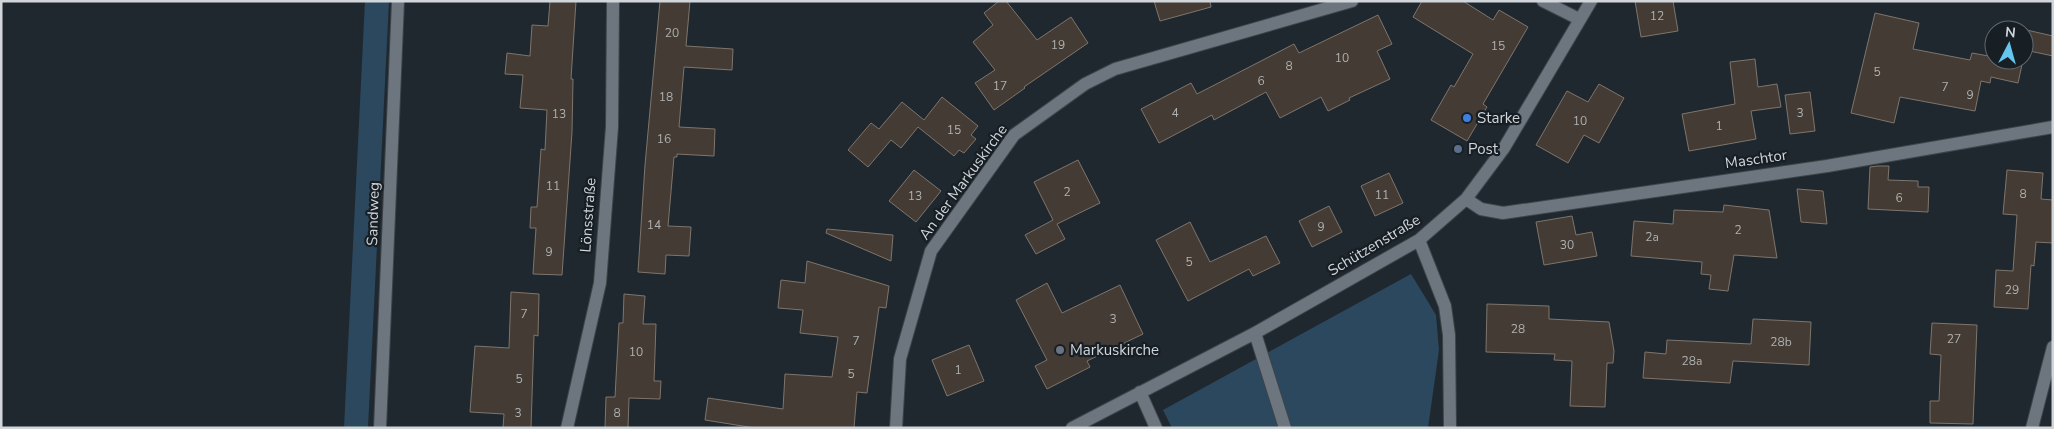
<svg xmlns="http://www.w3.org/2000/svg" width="2054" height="429" viewBox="0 0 2054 429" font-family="'Nunito Sans',sans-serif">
<rect width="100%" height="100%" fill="#20282f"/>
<path fill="#2c485f" d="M365,1H389L368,428H344Z
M1411,274L1436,315L1439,350L1428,428H1172L1163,410Z"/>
<path fill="#443c34" stroke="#7e756c" d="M550,1H576L571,79H573L572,132L562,275L533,274L536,228H530L531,207H537L541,149L545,150L547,110L520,108L523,75L505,74L507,53L530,56L532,25L548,26Z
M660,1H690L686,46L733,49L732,70L684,67L679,127L715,129L714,156L677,154V157H674L668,226L691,227L689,256L666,255L665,274L638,272L645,165Z
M999,1H1006L1037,40L1071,17L1088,43L1024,87L1025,88L994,110L975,83L995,70L973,42L993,25L984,13Z
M1154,1H1210L1211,7L1160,21Z
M1422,1H1463L1493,20L1499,10L1528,27L1483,104L1487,107L1467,141L1431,120L1451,85L1454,87L1473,54L1413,17Z
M1635,1H1673L1678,31L1641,37Z
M1875,13L1919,23L1913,49L1970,60L1972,53L1994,57V60H2023L2018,83L1991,77L1990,83L1981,81L1975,111L1900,97L1894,123L1851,113Z
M1378,15L1392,44L1377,51L1390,79L1349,98L1350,100L1328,111L1321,97L1280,118L1266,92L1214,120L1212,115L1159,143L1141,109L1191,83L1197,94L1294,44L1299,53Z
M2009,26L2053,36V56L2025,50L2024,54V30H2008Z
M1755,59L1758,87L1777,84L1781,107L1751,111L1756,139L1689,151L1682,114L1735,104L1730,62Z
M1599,84L1624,98L1599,143L1584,135L1568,163L1536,145L1567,91L1588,102Z
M1810,92L1815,131L1790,134L1785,95Z
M942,97L978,126L971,135L976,139L964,153L959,150L954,156L918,127L901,148L891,140L868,167L848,150L871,123L879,129L902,102L924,120Z
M1078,160L1100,203L1057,224L1065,239L1036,254L1025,235L1053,220L1034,182Z
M1878,166H1889L1888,180L1918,181V187H1929L1928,212L1868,209L1870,167Z
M914,170L941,191L916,222L889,201Z
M2007,170L2043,173L2041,199L2053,200V243L2036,242L2034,266L2031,265L2028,309L1994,307L1996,270L2013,271L2017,215L2003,214Z
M1389,173L1403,203L1375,216L1361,186Z
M1797,189L1823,191L1827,224L1801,222Z
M1724,205L1769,210L1777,258L1734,255L1728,291L1709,289L1711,275L1701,274L1702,262L1631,256L1634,221L1673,224L1674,210L1723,212Z
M1329,206L1342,232L1312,247L1299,221Z
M1572,216L1576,235L1592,232L1597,256L1544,265L1536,222Z
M1190,222L1210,262L1266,236L1280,263L1253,276L1249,269L1188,301L1156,240Z
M827,229L893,235L891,261L826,233Z
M807,261L889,286L886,308L879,307L867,393L857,392L854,428H755L705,420L708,398L783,409L785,374L832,377L838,337L800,333L803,310L778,308L781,280L805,283Z
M1047,283L1062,313L1120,285L1143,334L1087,361L1090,367L1047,389L1035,366L1047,360L1016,300Z
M511,292L539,294L538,336L534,335L531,428H503L504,414L470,412L475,346L509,348Z
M624,294L645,296L643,324H656L654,381H661L660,399L629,398L628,428H605L606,397H615L619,323H623Z
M1487,304L1549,306V319L1609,322L1614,351L1613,363H1607L1605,407L1570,406L1572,361L1554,360L1555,354L1486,352Z
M1753,319L1811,322L1809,365L1733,361L1730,383L1643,378L1645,352L1666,354L1667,340L1751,344Z
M1932,323L1977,325L1973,424L1930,423V401H1939L1941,355L1930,354Z
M969,345L984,381L947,396L932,360Z"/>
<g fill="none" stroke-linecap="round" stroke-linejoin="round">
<defs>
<path id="minor" d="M1543,1L1579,19
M1466,199L1481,209L1503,213L1827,166L2053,127
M1419,240L1445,306L1449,335L1450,428
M1255,333L1285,428
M1140,392L1156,428
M380,428L398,1
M567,428L600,283L612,127L613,1
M896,428L900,359L931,251L1014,135L1085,84L1115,69L1352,1
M1072,428L1255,333L1419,240L1466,199L1504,148L1591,1
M2032,428L2053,347"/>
</defs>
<use href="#minor" stroke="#3e444a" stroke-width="14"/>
<use href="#minor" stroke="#6d767f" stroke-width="12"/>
</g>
<circle fill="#3f7fe0" stroke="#171f25" stroke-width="2" cx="1467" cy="118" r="5"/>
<circle fill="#5c6f8a" stroke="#171f25" stroke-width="2" cx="1458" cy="149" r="5"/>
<circle fill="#6b7280" stroke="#171f25" stroke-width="2" cx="1060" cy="350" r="5"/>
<g text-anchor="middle" stroke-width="4.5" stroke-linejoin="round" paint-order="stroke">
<g font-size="12" fill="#aeb0b1">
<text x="1657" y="20">12</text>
<text x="672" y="37">20</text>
<text x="1058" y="49">19</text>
<text x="1498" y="50">15</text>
<text x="1342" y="62">10</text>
<text x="1289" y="70">8</text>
<text x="1877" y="76">5</text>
<text x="1261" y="85">6</text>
<text x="1000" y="90">17</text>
<text x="1945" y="91">7</text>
<text x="1970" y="99">9</text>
<text x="666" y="101">18</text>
<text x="1175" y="117">4</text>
<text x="1800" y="117">3</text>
<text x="559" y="118">13</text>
<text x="1580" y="125">10</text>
<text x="1719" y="130">1</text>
<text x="954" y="134">15</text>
<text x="664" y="143">16</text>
<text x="553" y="190">11</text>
<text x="1067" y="196">2</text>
<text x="2023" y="198">8</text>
<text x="1382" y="199">11</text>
<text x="915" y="200">13</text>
<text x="1899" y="202">6</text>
<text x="654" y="229">14</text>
<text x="1321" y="231">9</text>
<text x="1738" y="234">2</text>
<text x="1652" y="241">2a</text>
<text x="1567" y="249">30</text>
<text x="549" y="256">9</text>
<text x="1189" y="266">5</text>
<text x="2012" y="294">29</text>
<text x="524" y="318">7</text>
<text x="1113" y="323">3</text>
<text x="1518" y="333">28</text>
<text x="1954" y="343">27</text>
<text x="856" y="345">7</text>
<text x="1781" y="346">28b</text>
<text x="636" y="356">10</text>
<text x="1692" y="365">28a</text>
<text x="958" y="374">1</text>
<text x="851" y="378">5</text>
<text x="519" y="383">5</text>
<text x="518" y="417">3</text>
<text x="617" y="417">8</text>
</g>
<g font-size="15" fill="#d1d6db" stroke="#171f25" text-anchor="start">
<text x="1477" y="123">Starke</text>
<text x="1468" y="154">Post</text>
<text x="1070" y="355">Markuskirche</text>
</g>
<g font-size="15" fill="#d1d6db" stroke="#171f25">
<text transform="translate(1756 159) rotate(-8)" y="5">Maschtor</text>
<text transform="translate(963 182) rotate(-54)" y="5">An der Markuskirche</text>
<text transform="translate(373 214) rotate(-88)" y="5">Sandweg</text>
<text transform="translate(588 215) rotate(-86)" y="5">Lönsstraße</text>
<text transform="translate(1374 245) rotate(-31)" y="5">Schützenstraße</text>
</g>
</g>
<rect width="2054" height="429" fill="none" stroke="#d1d6db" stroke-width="5"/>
<g transform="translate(2009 45) rotate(6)"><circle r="24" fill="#171f25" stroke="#61686e"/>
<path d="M0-4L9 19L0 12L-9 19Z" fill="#65c5ee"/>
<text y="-8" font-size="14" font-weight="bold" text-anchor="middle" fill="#d1d6db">N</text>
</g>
</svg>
